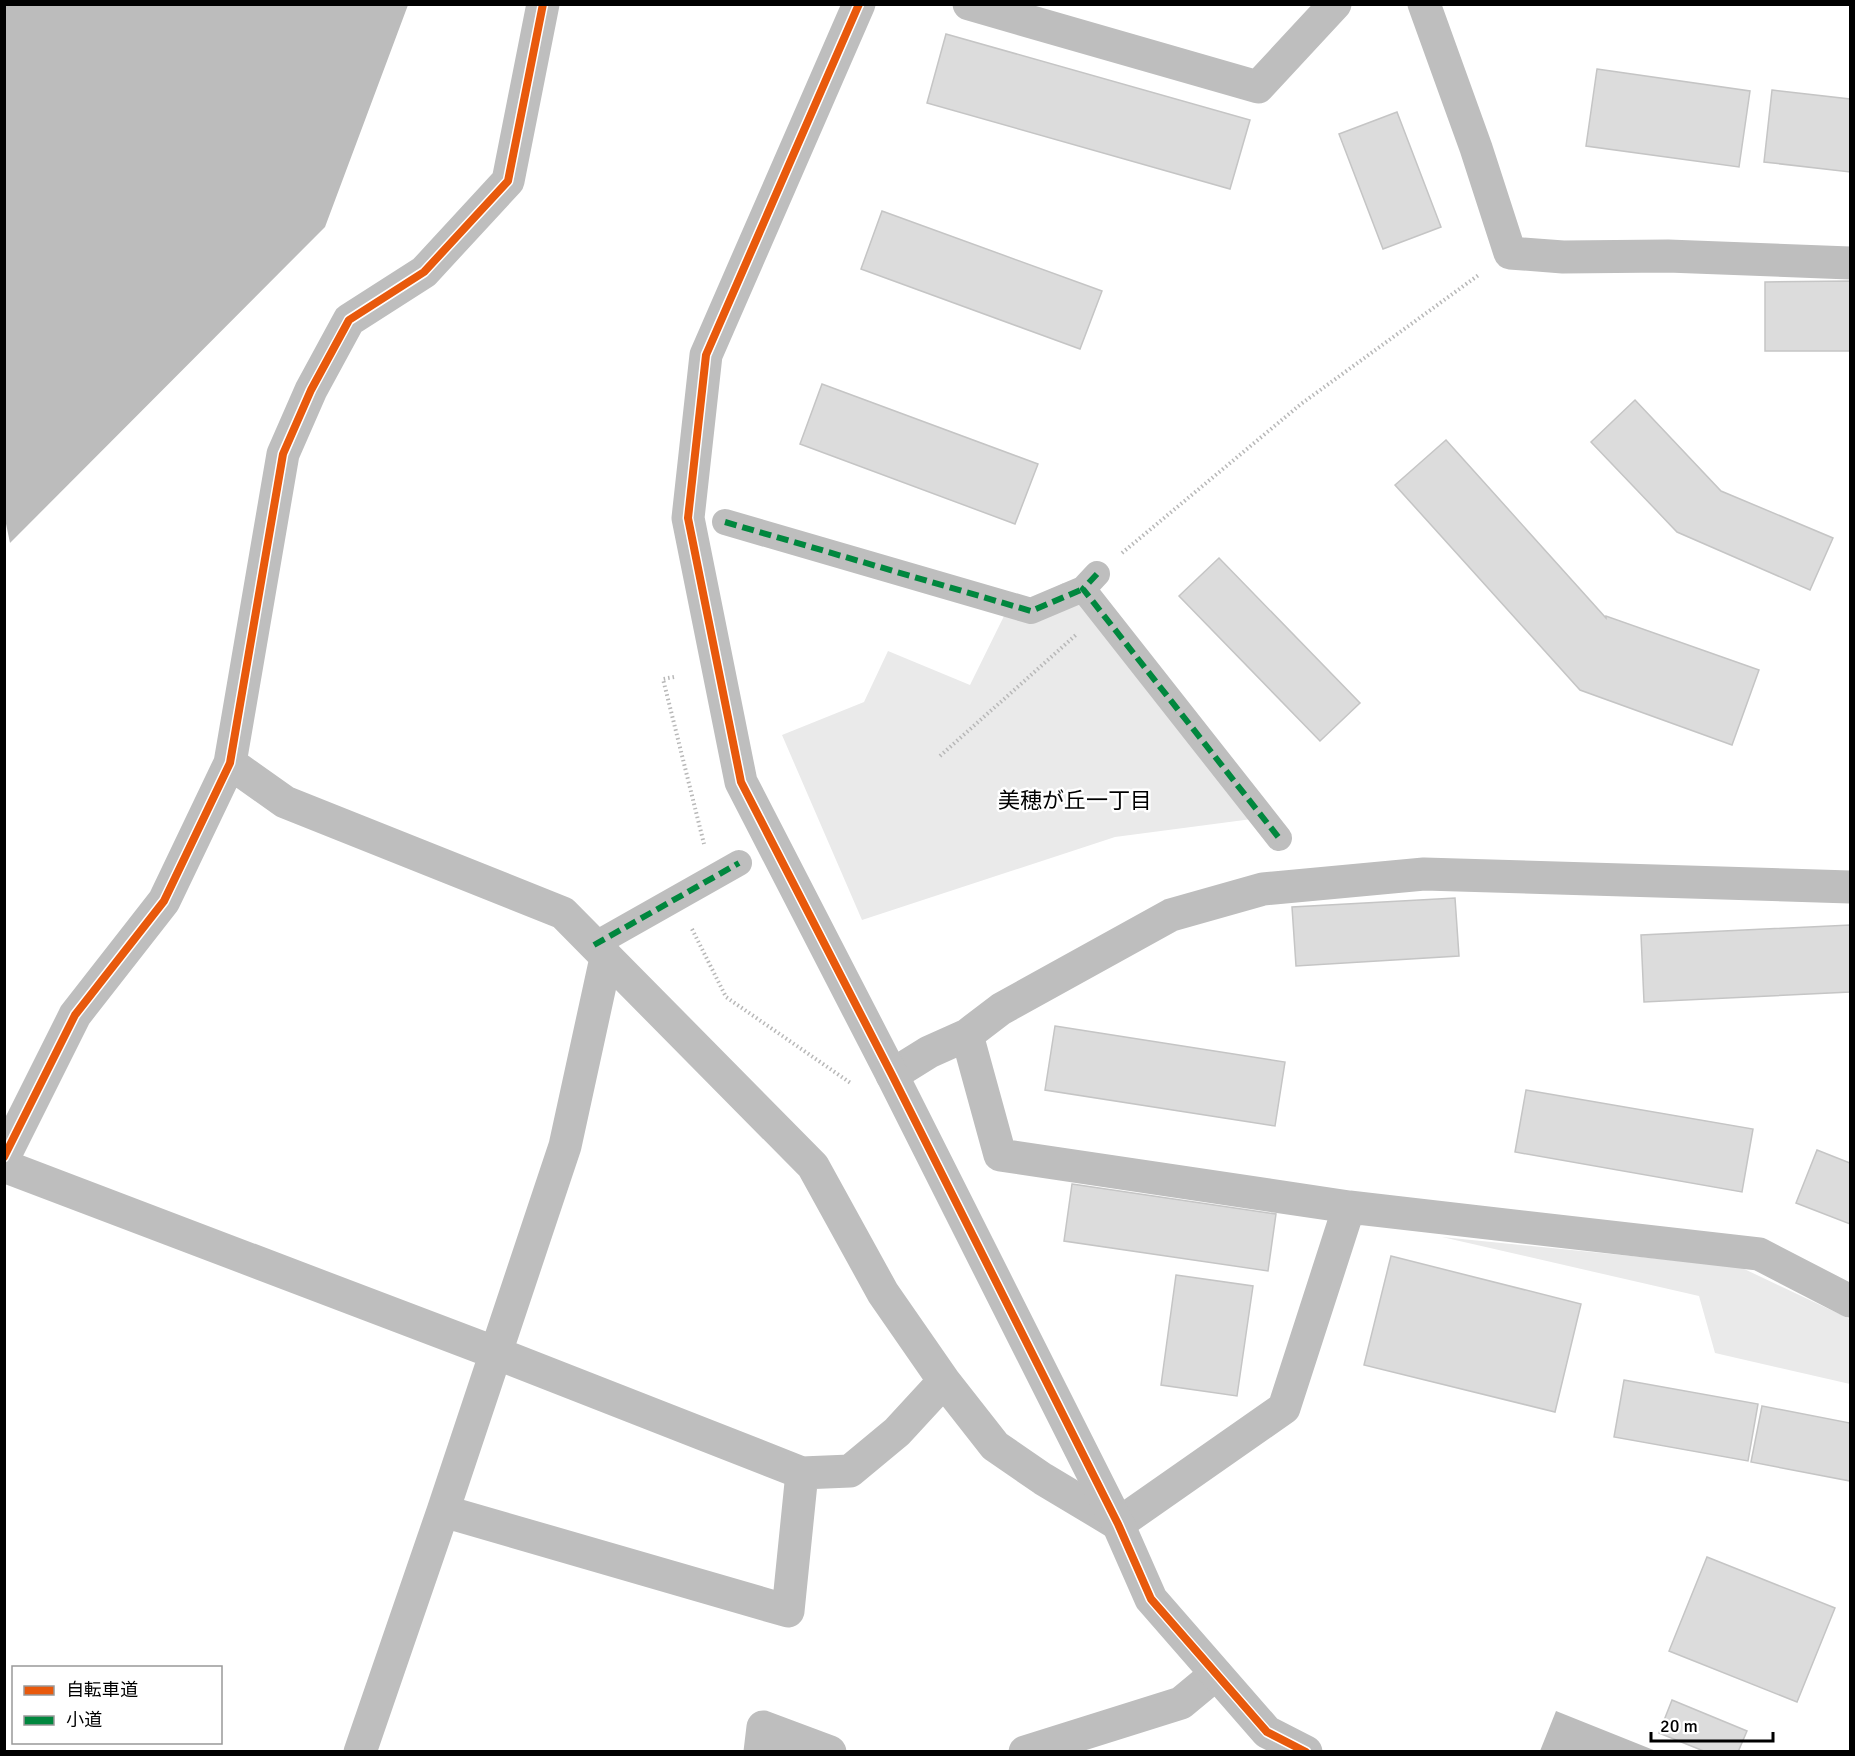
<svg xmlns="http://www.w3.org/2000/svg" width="1855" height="1756" viewBox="0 0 1855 1756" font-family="Signika,'Noto Sans JP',sans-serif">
<rect width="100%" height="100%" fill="#fff"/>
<path fill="#eaeaea" d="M1063,583L1252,819L1115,837L862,920L782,735L864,702L888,651L970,685L1004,616Z
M1442,1237L1740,1267L1850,1319V1384L1715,1353L1699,1296Z"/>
<path fill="#bcbcbc" d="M4,5H408L325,227L10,543L4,514Z
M1556,1711L1656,1751H1540Z"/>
<path fill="#dcdcdc" stroke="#c5c5c5" stroke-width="1.5" d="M946,34L1250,120L1230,189L927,103Z
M1597,69L1750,91L1739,167L1586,146Z
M1772,90L1850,99V172L1764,162Z
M1397,112L1441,227L1383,249L1339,134Z
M882,211L1102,291L1080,349L861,269Z
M1850,281V351H1765V282Z
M822,384L1038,464L1015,524L800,444Z
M1635,400L1721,491L1833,538L1810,590L1677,532L1591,442Z
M1446,440L1606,618V616L1759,670L1732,745L1580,690L1395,485Z
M1219,558L1360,703L1320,741L1179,596Z
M1455,898L1459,956L1296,966L1292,907Z
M1850,925V992L1644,1002L1641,935Z
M1055,1026L1285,1062L1275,1126L1045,1090Z
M1526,1090L1753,1129L1742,1192L1515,1152Z
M1817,1150L1850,1163V1224L1796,1203Z
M1072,1184L1276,1214L1268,1271L1064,1241Z
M1391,1256L1581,1304L1555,1412L1364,1365Z
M1176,1275L1253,1286L1237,1396L1161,1385Z
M1624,1380L1758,1404L1748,1461L1614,1437Z
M1762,1406L1850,1423V1481L1751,1462Z
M1707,1557L1835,1608L1797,1702L1669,1651Z
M1672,1700L1747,1731L1738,1752H1706L1659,1733Z"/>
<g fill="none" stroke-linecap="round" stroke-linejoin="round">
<path stroke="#b8b8b8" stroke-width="4" stroke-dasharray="1.5 3" stroke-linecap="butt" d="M1122,553L1301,404L1480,274
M674,677L663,679L704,844
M940,756L1077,634
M692,929L726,997L852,1084"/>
<path stroke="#bebebe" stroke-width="26" d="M725,522L1031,611L1083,589
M1097,574L1083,589L1279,838
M594,945L739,863"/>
<path stroke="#bebebe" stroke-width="33" d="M969,4L1258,87L1335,4
M1424,4L1476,148L1510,253L1563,257L1668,256L1850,263
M230,763L285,802L563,913L813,1166L883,1293L944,1381L995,1446L1043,1479L1118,1524L1284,1408L1349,1207
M967,1035L1000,1155L1349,1207L1759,1254L1850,1301
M892,1075L929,1052L967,1035L1001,1009L1171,915L1263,889L1424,874L1850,887
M4,1157L75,1015L164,901L230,763L283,454L311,390L349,320L424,272L508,181L543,4
M4,1166L496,1353L802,1473L850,1471L897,1432L944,1381
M443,1511L788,1611L802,1473
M360,1752L443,1511L565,1146L606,958
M760,1752L763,1727L830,1752
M1025,1752L1181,1703L1216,1674"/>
<path stroke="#bebebe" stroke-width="33" d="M859,4L706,355L688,518L741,782L892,1075L1118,1524L1151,1599L1267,1732L1306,1752"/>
<path stroke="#00873e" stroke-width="6" stroke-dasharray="12 6" stroke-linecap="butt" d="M725,522L1031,611L1083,589
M1097,574L1083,589L1279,838
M594,945L739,863"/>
<defs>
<path id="cycleway" d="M859,4L706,355L688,518L741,782L892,1075L1118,1524L1151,1599L1267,1732L1306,1752
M4,1157L75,1015L164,901L230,763L283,454L311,390L349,320L424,272L508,181L543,4"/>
</defs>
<use href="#cycleway" stroke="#fff" stroke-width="11"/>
<use href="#cycleway" stroke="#e8590c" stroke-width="8"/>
</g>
<g text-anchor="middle" stroke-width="5" stroke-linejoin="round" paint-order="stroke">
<g font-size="22" fill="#000" stroke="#fff">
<text x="1075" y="808">美穂が丘一丁目</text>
</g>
</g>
<rect width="1855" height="1756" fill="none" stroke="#000000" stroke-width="12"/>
<rect x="12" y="1666" width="210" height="78" fill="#ffffff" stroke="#999999" stroke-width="1.5"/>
<rect x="24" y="1686" width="30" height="9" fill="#e8590c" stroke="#999999" stroke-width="1.5"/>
<text x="66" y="1696" font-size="18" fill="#000000">自転車道</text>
<rect x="24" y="1716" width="30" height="9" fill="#00873e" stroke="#999999" stroke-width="1.5"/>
<text x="66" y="1726" font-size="18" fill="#000000">小道</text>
<path d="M1651 1732v9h122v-9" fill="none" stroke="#000000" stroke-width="3"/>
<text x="1660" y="1732" font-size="18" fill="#000000" stroke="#ffffff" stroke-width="4.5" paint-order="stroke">20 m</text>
</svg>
